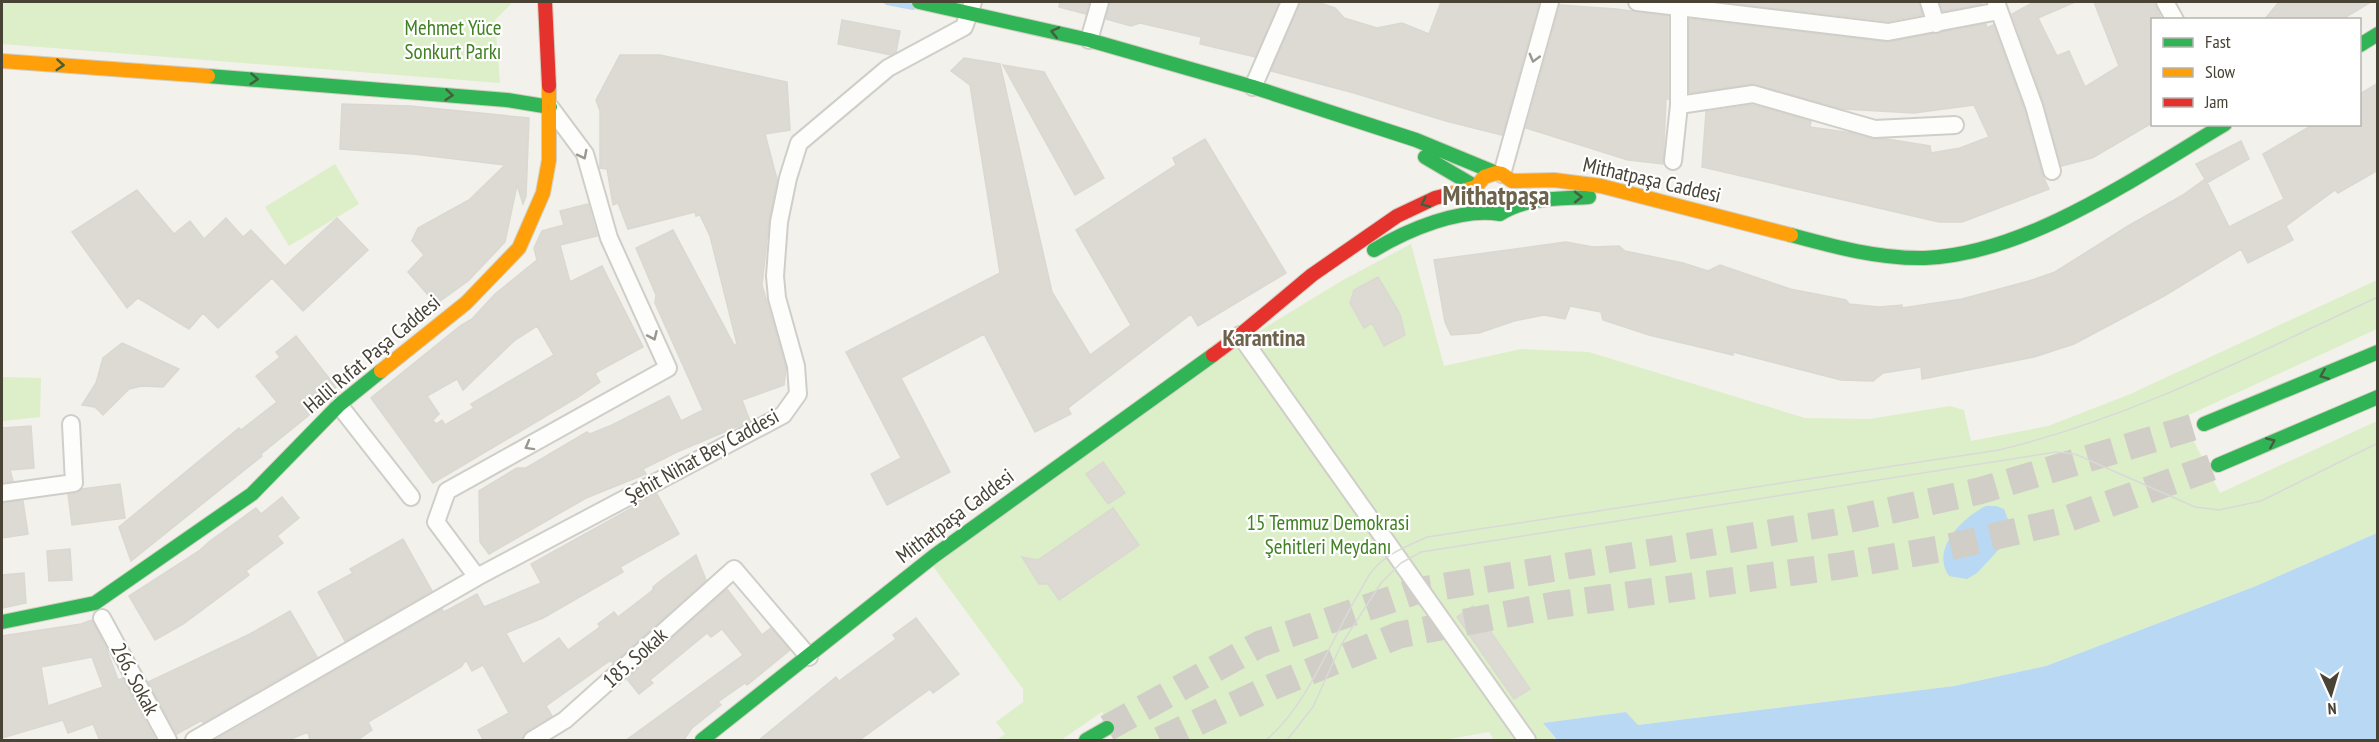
<svg xmlns="http://www.w3.org/2000/svg" width="2379" height="742" viewBox="0 0 2379 742" font-family="'PT Sans Narrow',sans-serif">
<rect width="100%" height="100%" fill="#f2f1eb"/>
<path fill="#ddefc9" d="M2,2H510L511,4L495,20L500,83L2,44Z
M335,164L359,204L289,246L265,207Z
M1411,244L1444,366L1521,349L1589,352L1805,418L1869,419L1950,406L1964,410L1971,441L2048,426L2128,395L2377,280V329L2182,418L2220,493L2377,421V533L2256,586L2046,666L1954,686L1638,725L1626,712L1543,723L1556,740H1494L1489,732L1444,740H1116L1102,712L1061,740H997L1005,734L996,722L1023,702V689L932,565L1261,330L1343,280Z
M2,377L41,378L40,417L2,421Z"/>
<path fill="#b8d8f3" d="M1986,506H1996L2004,509L2010,525L2008,536L2003,545L1977,573L1967,579L1949,576C1930,549 1963,517 1986,506Z
M2377,533V740H1557L1543,723L1626,712L1638,725L1954,686L2046,666L2256,586Z"/>
<g fill="none" stroke-linecap="round" stroke-linejoin="round">
<path stroke="#b8d8f3" stroke-width="6" d="M887,2L913,7"/>
</g>
<path fill="#dcdad3" stroke="#dad8d1" stroke-width="1.5" fill-rule="evenodd" d="M1060,2H1089L1086,14L1059,7Z
M1110,2H1279L1255,57L1200,44L1201,37L1140,23L1131,26L1106,19Z
M1300,2H1317L1335,8L1344,18L1377,28L1402,23L1429,34L1441,2L1539,3L1502,135L1446,121L1354,93L1271,71Z
M1721,2H1919L1922,15L1888,21Z
M1940,2H1981L1982,4L1943,11Z
M2034,2H2075L2038,18L2057,56L2069,51L2085,87L2119,66L2094,2H2154L2161,18L2152,20V123L2092,158L2061,166L2044,103L2012,14Z
M2279,2H2371L2341,20H2264Z
M1560,5L1616,9L1668,16V99H1666L1663,164L1628,160L1526,128Z
M1689,19L1887,42L1986,24L1987,28L1993,25L2024,109L2042,174L2049,189L1962,222H1939L1702,167L1706,112L1752,105L1811,121L1810,127L1852,133L1872,139H1887L1930,146L1931,153L1960,148L1989,137L1974,105L1914,113L1843,109L1752,84L1689,93Z
M842,20L900,31L896,52L891,55L838,44Z
M620,55H660L787,82L790,130L765,134L777,179L769,220L762,285L786,368L784,385L742,400L750,421L677,452L643,469L646,474L586,498L489,554L480,542L479,491L517,468H526L587,432L590,434L612,425L669,396L681,421L703,410L655,303L656,295L636,248L673,230L734,345L737,344L710,236L700,215L696,216L695,212L628,229L618,203L613,205L607,169L600,168V111L596,100Z
M964,58L1000,64L1052,292L1090,355L1131,325L1076,230L1176,165L1173,158L1205,139L1286,273L1198,326L1191,314L1068,408L1071,414L1035,432L984,334L901,378L950,472L887,505L871,474L901,458L846,352L1000,273L970,85L951,71Z
M1003,65L1044,72L1104,178L1075,195Z
M2378,83V170L2338,193L2335,190L2286,226L2293,240L2248,263L2241,249L2164,296L2074,344L2034,357L1922,379L1921,367L1883,373L1873,381L1841,380L1733,352V355L1649,335L1603,320L1601,312L1570,306L1565,319L1544,315L1514,321L1479,333L1451,335L1445,322L1434,260L1566,242L1593,247L1619,246L1625,251L1683,263L1708,271L1720,265L1790,289L1846,300L1849,304L1879,307L1902,305V308L1962,299L2029,281L2055,272L2128,226L2183,195L2205,179L2196,164L2241,141L2249,159L2207,183L2206,180L2229,227L2284,199L2263,154L2314,124H2360V94Z
M342,104L410,106L529,118L526,196L523,204L517,185L505,242L468,281L436,304L408,272L424,255L412,241L418,228L469,200L505,165L413,154L340,149Z
M137,190L174,234L190,221L204,239L226,218L243,237L251,230L285,266L337,218L368,250L303,311L272,278L218,328L203,313L189,329L138,298L127,308L72,232Z
M588,204L597,236L560,245L570,282L602,266L643,347L595,373L600,382L578,397L433,483L371,398L460,326L472,319L495,294L537,260L534,248L542,231L564,225L560,211ZM537,326L554,355L471,404L474,408L445,425L442,420L436,424L433,420L439,414L427,396L457,379L463,390L515,340Z
M1378,277L1400,314L1405,335L1384,346L1372,323L1364,328L1350,303L1354,290Z
M296,336L336,387L317,402L319,405L308,416L261,454L262,456L131,561L119,527L239,428L241,430L277,402L256,376L280,357L276,352Z
M122,343L179,369L163,387L142,386L129,389L103,415L95,407L82,405L96,383L103,358Z
M31,426L34,468L10,470L13,481L2,482V428Z
M1103,462L1125,493L1108,504L1086,474Z
M120,484L125,518L72,525L68,494L76,493L82,489Z
M657,494L679,534L620,567L623,572L543,618L506,633L523,664L559,638L568,650L600,627L598,624L614,612L618,617L653,590V587L664,578L696,555L706,580L613,663L611,660L546,706L552,716L526,731L522,741H484L478,730L509,713L483,665L472,671L466,660L461,667L368,722L372,730L356,741H310L308,732L286,741H214L442,609L444,612L477,594L484,607L541,583L531,564Z
M282,497L299,518L277,536L283,543L246,571L249,575L183,624L155,640L129,596L199,551L210,541L256,508L261,514Z
M17,501H23L28,534L2,538V503Z
M1113,508L1139,545L1059,600L1048,584H1039L1022,557L1038,560Z
M403,539L432,591L345,641L318,592L353,573L350,569Z
M70,549L72,580L49,581L47,551Z
M24,573L26,603L2,608V575Z
M727,589L762,635L771,628L790,650L747,685L745,683L718,702L721,705L692,728L683,741H625L743,655L722,629L711,637L707,633L650,680L653,683L639,694L627,679Z
M1473,606L1530,689L1514,699L1457,617Z
M290,611L317,657L203,723L202,720L177,734L148,682L250,634Z
M916,618L959,674L933,693L930,689L858,741H758L836,677L839,681L896,639L893,635Z
M92,620L107,650L118,680L123,678L156,741H100L93,724L68,733L63,720L2,738V636L81,624ZM92,657L103,687L48,706L41,667Z"/>
<g fill="none" stroke-linecap="round" stroke-linejoin="round">
<path stroke="#d0cec7" stroke-width="27" stroke-dasharray="27 14" stroke-linecap="butt" d="M1107,728L1260,644L1416,591L1842,521L1979,491L2204,424
M1160,740L1274,686L1399,635L1554,605L1840,566L1945,548L2061,521L2218,465"/>
<defs>
<path id="street" d="M1637,2L1888,32L1999,11
M1929,2L1936,24
M1996,2L2034,106L2052,171
M2165,2L2175,20
M1089,40L1100,2
M1253,87L1290,2
M1679,105L1753,94L1875,129L1955,125
M1673,161L1679,105V2
M1502,174L1550,2
M1240,335L1527,740
M339,405L411,497
M2,493L74,483L71,424
M477,577L436,522L447,491L668,368L609,238L585,154L550,107
M102,618L168,740
M194,740L477,577L783,415L798,394L796,366L777,298L775,276L779,222L788,178L799,143L888,68L964,27L973,2
M532,740L565,720L734,569L809,657"/>
<path id="fast" d="M919,2L1089,40L1253,87L1416,140L1496,173
M2360,45L2378,34
M208,76L507,100L550,107
M1425,157L1476,187
M1791,235C1835,247 1879,259 1925,258C2028,254 2139,175 2225,124
M1374,250C1407,230 1461,207 1500,214C1525,197 1560,199 1589,197
M2204,424L2378,352
M2218,465L2378,397
M2,622L95,603L252,494L339,405L381,371
M702,740L934,556L1213,355
M1086,740L1107,728"/>
<path id="slow" d="M2,61L208,76
M1447,195L1476,187L1484,177L1496,173L1502,174L1512,181L1554,180L1601,186L1791,235
M381,371L466,303L519,248L543,193L549,160V86"/>
<path id="jam" d="M545,2L549,86
M1213,355L1240,335L1312,275L1397,216L1435,198L1447,195"/>
</defs>
<use href="#street" stroke="#d0cec8" stroke-width="20"/>
<use href="#fast" stroke="#d2cfc1" stroke-width="16"/>
<use href="#slow" stroke="#d2cfc1" stroke-width="16"/>
<use href="#jam" stroke="#d2cfc1" stroke-width="16"/>
<use href="#street" stroke="#fdfdfc" stroke-width="16"/>
<use href="#fast" stroke="#30b455" stroke-width="14"/>
<use href="#slow" stroke="#ff9f0a" stroke-width="14"/>
<use href="#jam" stroke="#e5322d" stroke-width="14"/>
<path stroke="#d9d9d8" stroke-width="1.5" d="M1266,740C1306,707 1330,643 1356,598C1362,589 1366,578 1373,570C1387,553 1408,546 1427,537L1999,450C2132,418 2254,354 2378,297
M1287,740L1313,707L1341,645L1381,583L1401,563L1421,552L2056,452L2075,454L2195,507L2219,510L2261,501L2378,443"/>
</g>
<defs><path id="oneway-chevron" d="M-2-3.5L2.5 0L-2 3.5" fill="none" stroke-width="1.6" stroke-linecap="round" stroke-linejoin="round" transform="scale(1.5)"/></defs>
<g stroke="#435f3e">
<use href="#oneway-chevron" transform="translate(1055 32) rotate(-167)"/>
<use href="#oneway-chevron" transform="translate(60 65) rotate(4)"/>
<use href="#oneway-chevron" transform="translate(254 79) rotate(4)"/>
<use href="#oneway-chevron" transform="translate(449 95) rotate(5)"/>
<use href="#oneway-chevron" transform="translate(1578 197) rotate(-1)"/>
<use href="#oneway-chevron" transform="translate(1425 203) rotate(155)"/>
<use href="#oneway-chevron" transform="translate(2324 375) rotate(158)"/>
<use href="#oneway-chevron" transform="translate(2271 442) rotate(-23)"/>
</g>
<g stroke="#9a978f">
<use href="#oneway-chevron" transform="translate(1534 58) rotate(105)"/>
<use href="#oneway-chevron" transform="translate(583 155) rotate(63)"/>
<use href="#oneway-chevron" transform="translate(653 336) rotate(66)"/>
<use href="#oneway-chevron" transform="translate(529 446) rotate(151)"/>
</g>
<g text-anchor="middle" stroke-width="4.5" stroke-linejoin="round" paint-order="stroke">
<g font-size="21" fill="#408123" stroke="#fff">
<text x="453" y="35">Mehmet Yüce<tspan x="453" dy="24">Sonkurt Parkı</tspan></text>
<text x="1328" y="530">15 Temmuz Demokrasi<tspan x="1328" dy="24">Şehitleri Meydanı</tspan></text>
</g>
<g font-size="21" fill="#494336" stroke="#fff">
<text transform="translate(1652 180) rotate(13)" y="7">Mithatpaşa Caddesi</text>
<text transform="translate(372 354) rotate(-40)" y="7">Halil Rıfat Paşa Caddesi</text>
<text transform="translate(702 456) rotate(-29)" y="7">Şehit Nihat Bey Caddesi</text>
<text transform="translate(955 516) rotate(-37)" y="7">Mithatpaşa Caddesi</text>
<text transform="translate(635 658) rotate(-42)" y="7">185. Sokak</text>
<text transform="translate(135 679) rotate(62)" y="7">266. Sokak</text>
</g>
<g font-size="24" font-weight="bold" fill="#6d624c" stroke="#fff">
<text x="1264" y="346">Karantina</text>
</g>
<g font-size="27" font-weight="bold" fill="#6d624c" stroke="#fff">
<text x="1496" y="205">Mithatpaşa</text>
</g>
</g>
<rect width="2379" height="742" fill="none" stroke="#494336" stroke-width="6"/>
<rect x="2151" y="18" width="210" height="108" fill="#ffffff" stroke="#b6b4af" stroke-width="1.5"/>
<rect x="2163" y="38" width="30" height="9" fill="#30b455" stroke="#b6b4af" stroke-width="1.5"/>
<text x="2205" y="48" font-size="18" fill="#494336">Fast</text>
<rect x="2163" y="68" width="30" height="9" fill="#ff9f0a" stroke="#b6b4af" stroke-width="1.5"/>
<text x="2205" y="78" font-size="18" fill="#494336">Slow</text>
<rect x="2163" y="98" width="30" height="9" fill="#e5322d" stroke="#b6b4af" stroke-width="1.5"/>
<text x="2205" y="108" font-size="18" fill="#494336">Jam</text>
<g transform="translate(2331 694) rotate(176)" stroke="#ffffff" stroke-width="4.5" paint-order="stroke">
<path d="M0-4.5L10 22L0 15L-10 22Z" fill="#494336"/>
<text y="-9" font-size="16" font-weight="bold" text-anchor="middle" fill="#494336">N</text>
</g>
</svg>
